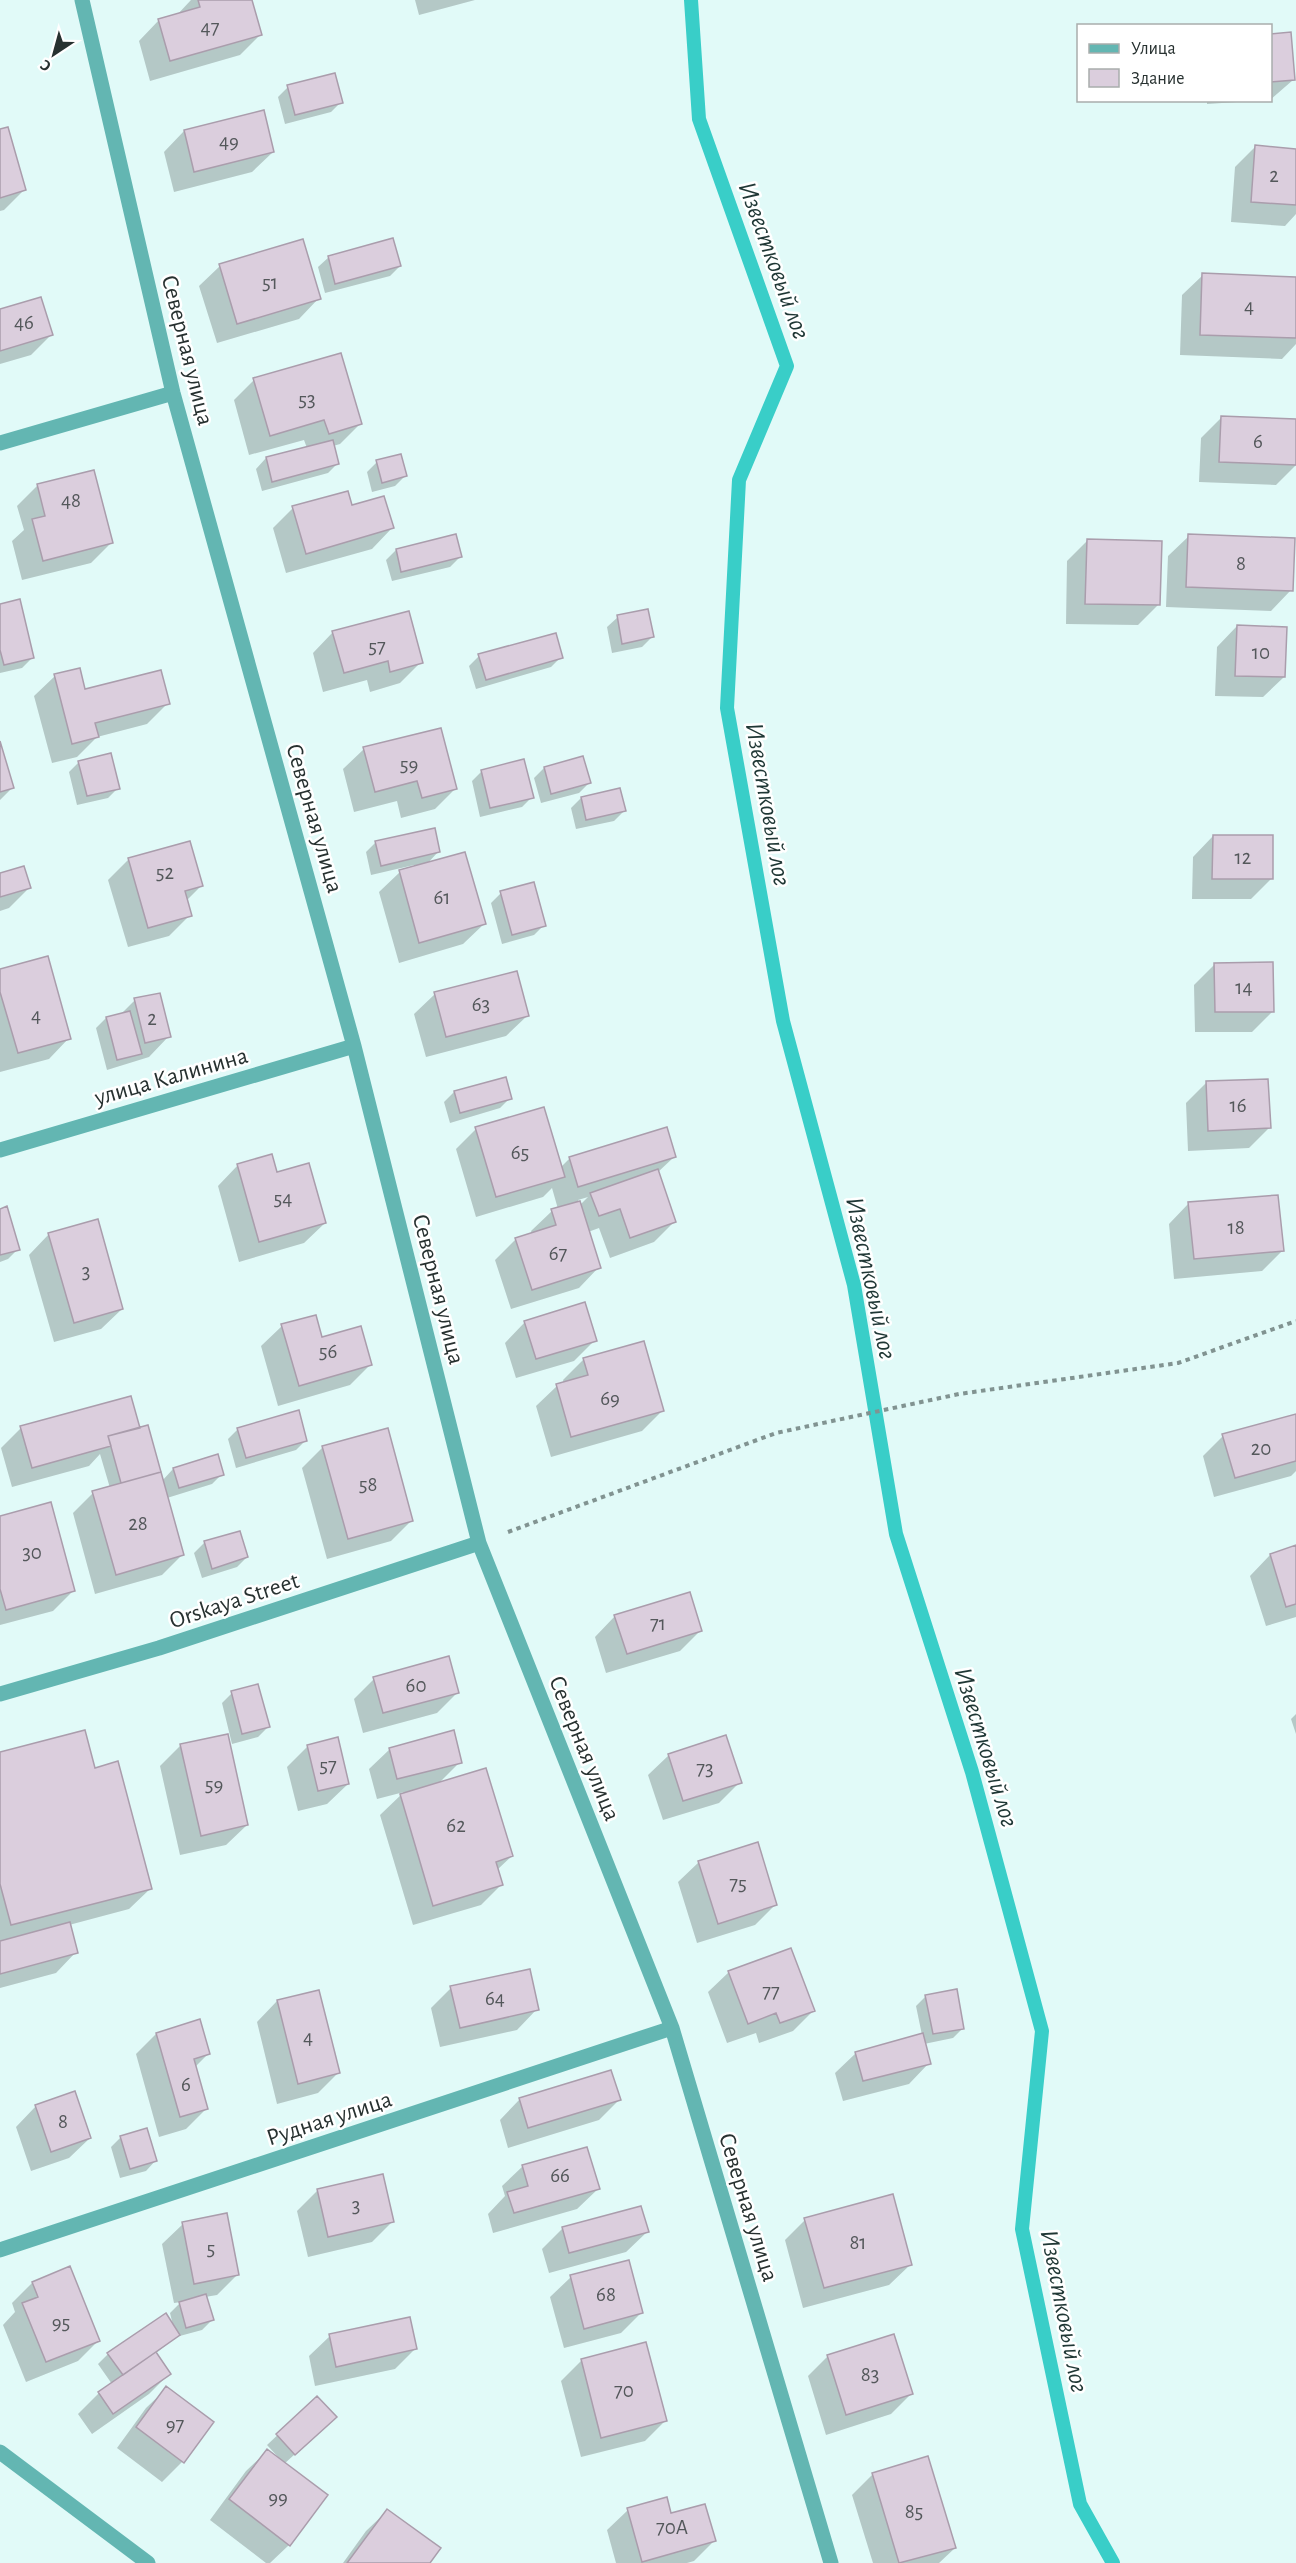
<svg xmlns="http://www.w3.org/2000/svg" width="1296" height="2563" viewBox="0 0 1296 2563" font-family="'Alegreya Sans',sans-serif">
<rect width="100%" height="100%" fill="#e1faf8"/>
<path fill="#0003" fill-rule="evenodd" d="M191,0H251L261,34L240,55L150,81L139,41L159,20L176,16Z
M415,0H475L419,15Z
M1270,35L1293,80L1270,100Z
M288,87L341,102L331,112L285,124L278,97Z
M1207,100H1267L1207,104Z
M0,130L25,189L4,210L0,211Z
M184,131L273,152L252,172L174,192L164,152Z
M1255,147L1296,150V214L1285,226L1231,222L1235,167Z
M329,257L400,266L390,276L325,293L318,267Z
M220,266L319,298L299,319L217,343L199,286Z
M1203,275L1296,279V344L1282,359L1180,355L1182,295Z
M0,311L51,335L31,355L0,364Z
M254,380L360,424L340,444L333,446L338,463L328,473L262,491L256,469L266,458L307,448L304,440L249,455L234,400Z
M1221,418L1296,421V465L1276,485L1199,482L1201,438Z
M377,462L405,476L395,486L372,492L367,472Z
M38,485L111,543L91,563L22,580L12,541L24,530L17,506Z
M351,507L392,528L372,549L286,573L273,528L293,508Z
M1189,536L1291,590L1271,611L1166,607L1168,556Z
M1087,541L1158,605L1138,625L1066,624L1067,561Z
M396,550L460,557L450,567L392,581L386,560Z
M0,606L32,658L22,668L0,673Z
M618,617L652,637L642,647L612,653L607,627Z
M1237,626L1284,677L1263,697L1215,696L1217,647Z
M333,632L421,662L400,683L370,692L367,680L323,692L313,653Z
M479,656L561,657L551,667L476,689L469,666Z
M55,676L84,691L168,703L147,724L97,737L77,757L52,763L34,696Z
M0,746L12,788L0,800Z
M364,749L455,789L435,809L401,818L397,801L354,812L343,769Z
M582,758L589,783L579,793L541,803L534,778L544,768Z
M79,762L118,788L108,798L77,805L69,772Z
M482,771L532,797L522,807L480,817L472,781Z
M581,798L624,811L614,821L576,829L571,808Z
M1213,836L1272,878L1251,899H1192L1193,857Z
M376,842L438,852L426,865L484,924L463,944L399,963L379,892L400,872L415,867L414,865L371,875L366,852Z
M129,859L201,886L186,901L190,915L169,936L128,947L108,880Z
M0,874L29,888L9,908L0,911Z
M501,893L544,925L534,935L502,944L491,903Z
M1215,964L1273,1011L1252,1032H1195L1194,985Z
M0,971L69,1038L49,1059L0,1072Z
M435,994L527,1016L506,1036L426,1057L414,1014Z
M135,1000L169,1036L149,1057L107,1070L96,1028L106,1018L120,1015Z
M1206,1083L1269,1128L1249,1148L1188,1151L1186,1103Z
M454,1092L510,1098L500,1108L450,1123L444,1102Z
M476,1129L561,1167L570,1158L674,1157L657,1173L675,1221L654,1242L610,1258L599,1228L588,1232L599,1267L579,1288L511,1309L495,1260L516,1239L532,1234L531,1231L552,1211L558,1209L552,1188L543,1197L476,1217L456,1149ZM588,1197L580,1205L578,1200Z
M238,1165L276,1174L325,1223L304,1243L239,1262L218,1186Z
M1189,1203L1282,1251L1262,1271L1174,1279L1169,1224Z
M0,1210L18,1249L8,1259L0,1262Z
M49,1234L122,1309L101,1329L54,1342L29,1255Z
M525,1322L595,1340L574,1361L516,1378L505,1343Z
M282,1326L321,1339L370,1365L350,1385L278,1406L261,1346Z
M584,1359L663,1410L642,1431L551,1457L536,1406L557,1386L564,1384L563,1380Z
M1296,1415V1471L1291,1476L1214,1497L1203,1456L1223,1436Z
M147,1427L162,1481L173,1469L217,1456L222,1474L212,1484L167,1498L182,1555L162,1575L95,1594L73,1513L93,1493L110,1488L100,1454L89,1466L12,1487L1,1448L21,1428Z
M238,1429L306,1440L296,1450L236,1468L228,1439Z
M323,1447L411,1521L391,1541L327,1559L302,1468Z
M0,1517L74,1590L53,1611L0,1625Z
M239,1532L247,1557L237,1567L202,1578L194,1553L204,1543Z
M1296,1547V1617L1266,1626L1250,1576L1270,1555Z
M615,1616L700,1631L680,1651L606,1673L595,1637Z
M374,1679L458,1692L437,1713L363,1733L354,1699Z
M232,1693L268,1727L258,1737L232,1744L222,1703Z
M1296,1714V1734L1291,1719Z
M181,1745L247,1825L226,1845L180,1855L160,1766Z
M308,1746L348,1784L327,1804L298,1811L287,1767Z
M390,1749L460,1762L439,1783L512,1856L497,1870L501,1885L481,1905L413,1925L380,1815L404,1792L377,1799L369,1769Z
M0,1753L94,1770L150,1889L129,1909L69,1925L76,1952L56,1973L0,1988Z
M669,1755L740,1782L719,1803L663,1820L648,1775Z
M699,1862L775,1905L755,1925L697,1943L678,1882Z
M729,1972L813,2011L793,2031L759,2043L756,2033L727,2043L708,1992Z
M451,1988L537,2009L517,2030L440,2047L431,2008Z
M926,1996L963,2028L953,2038L924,2044L929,2063L909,2084L843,2101L835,2073L856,2053L922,2035L916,2006Z
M277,2001L338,2073L318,2093L277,2104L257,2022Z
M156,2034L208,2054L195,2067L207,2108L186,2129L159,2137L136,2054Z
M520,2099L619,2100L599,2120L508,2148L500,2120Z
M36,2106L90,2138L69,2158L31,2171L16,2127Z
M121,2137L156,2160L146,2171L120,2178L111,2147Z
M523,2166L598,2189L577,2209L493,2233L488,2214L505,2196L502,2186Z
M318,2190L392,2222L372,2242L308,2257L297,2211Z
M805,2220L910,2265L889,2285L803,2308L785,2240Z
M183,2224L238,2274L217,2295L205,2297L212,2320L202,2330L176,2337L155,2354L169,2374L149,2394L92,2434L78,2414L99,2393L112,2384L98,2364L108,2354L173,2325L170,2313L181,2302L174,2303L162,2244Z
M563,2228L647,2232L626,2252L549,2273L542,2249Z
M571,2277L641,2313L621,2333L564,2348L550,2297Z
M32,2283L99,2340L78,2361L26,2382L3,2325L15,2312L12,2303Z
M330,2336L415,2349L395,2369L315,2386L309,2356Z
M645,2344L666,2420L645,2441L581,2457L561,2381L581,2361Z
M828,2356L911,2394L891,2414L826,2435L808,2376Z
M167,2388L212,2422L182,2462L162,2482L117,2448L146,2408Z
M317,2398L325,2427L284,2464L289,2545L270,2563H266L210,2520L246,2471L267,2451L279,2458L267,2445Z
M873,2474L955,2548L939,2563H873L852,2495Z
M628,2510L670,2515L714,2541L694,2561L687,2563H616L607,2530Z
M387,2511L428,2563H343L366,2531Z"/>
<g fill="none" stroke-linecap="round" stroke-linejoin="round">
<path stroke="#39cec8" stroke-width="14" d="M691,0L699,119L787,366L739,480L727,708L783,1021L854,1285L896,1534L972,1772L1042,2031L1022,2229L1080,2504L1113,2563"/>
</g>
<path fill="#dbcedd" stroke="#aa9dac" stroke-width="1.5" d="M198,0H252L262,35L170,61L158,19L200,7Z
M1291,32L1295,80L1270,82V34Z
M335,73L343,103L295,115L287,85Z
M264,110L274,152L194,172L184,130Z
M8,127L26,190L0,198V129Z
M1255,145L1296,149V205L1251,202Z
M393,238L401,266L335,284L328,256Z
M303,239L321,299L237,324L219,264Z
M1202,273L1296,277V338L1200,335Z
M41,297L53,335L0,351V309Z
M341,353L362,424L329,434L324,420L270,436L253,378Z
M1221,416L1296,419V465L1219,462Z
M333,440L339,464L272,482L266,457Z
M401,454L407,476L382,483L376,460Z
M94,470L113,543L43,561L32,519L45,516L37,484Z
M348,491L352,505L384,496L394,528L306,554L292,506Z
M456,534L462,557L401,572L396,549Z
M1188,534L1295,538L1293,591L1186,587Z
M1087,539L1162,541L1160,605L1085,604Z
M20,599L34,658L4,665L0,650V604Z
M648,609L654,637L622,644L617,615Z
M409,611L423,663L390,672L388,661L344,673L332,631Z
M1237,625L1287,627L1285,677L1235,676Z
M556,633L563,658L486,680L478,654Z
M80,668L85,689L161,670L170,704L95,723L99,737L72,744L54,674Z
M441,728L457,789L422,798L417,781L375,792L363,747Z
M0,741L14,788L0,792Z
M111,753L120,789L87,796L78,761Z
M583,756L591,783L551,794L544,767Z
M524,759L534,798L490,808L481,770Z
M620,788L626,811L586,820L581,797Z
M435,828L440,852L381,866L375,841Z
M1213,835H1273V879H1212Z
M190,841L203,886L185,891L192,916L148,928L128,858Z
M465,852L486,924L419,943L399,870Z
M24,866L31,888L0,897V873Z
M534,882L546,926L512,935L500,891Z
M48,956L71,1039L18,1053L0,992V969Z
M1273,962L1274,1012H1215L1214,963Z
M517,971L529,1016L446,1037L434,992Z
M160,993L171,1037L145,1043L134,998Z
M130,1011L142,1054L117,1060L106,1017Z
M506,1077L512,1099L460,1113L454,1091Z
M1268,1079L1271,1128L1208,1131L1206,1081Z
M544,1107L565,1177L496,1197L475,1127Z
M667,1127L676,1157L578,1187L569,1157Z
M272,1154L277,1172L309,1163L326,1223L259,1242L237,1164Z
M658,1169L676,1222L630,1238L620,1209L599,1216L590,1193Z
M1278,1195L1284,1251L1194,1259L1188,1202Z
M580,1201L601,1268L532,1290L515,1238L556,1225L551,1209Z
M7,1206L20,1250L0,1255V1209Z
M98,1219L123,1309L74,1323L48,1233Z
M585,1302L597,1341L536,1359L524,1321Z
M316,1315L322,1337L361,1326L372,1365L299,1386L281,1324Z
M644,1341L664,1411L571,1437L556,1384L588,1375L583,1358Z
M131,1396L140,1428L108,1436L111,1446L32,1468L20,1426Z
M299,1410L307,1441L246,1458L237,1428Z
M1296,1414V1461L1235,1478L1222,1434Z
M148,1425L161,1472L121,1483L108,1436Z
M388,1428L413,1521L348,1539L322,1446Z
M218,1454L224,1475L179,1488L173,1468Z
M161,1472L184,1555L116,1575L92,1491Z
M51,1502L75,1591L6,1610L0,1589V1516Z
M240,1531L248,1557L212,1569L204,1541Z
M1296,1545V1604L1286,1607L1270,1554Z
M690,1592L702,1631L627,1654L614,1615Z
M449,1656L459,1693L383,1713L373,1677Z
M258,1684L270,1727L242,1734L231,1691Z
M85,1730L95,1768L118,1761L152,1889L11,1925L0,1884V1752Z
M454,1730L462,1763L397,1779L389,1748Z
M228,1734L248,1825L201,1836L180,1744Z
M726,1735L742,1783L683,1801L668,1754Z
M338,1737L349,1784L318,1791L307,1745Z
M486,1768L513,1856L496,1862L503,1885L433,1906L400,1794Z
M758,1842L777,1905L718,1924L698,1861Z
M70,1922L78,1953L0,1974V1941Z
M791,1948L815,2011L780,2023L776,2013L748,2024L728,1971Z
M530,1969L539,2010L460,2028L450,1986Z
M957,1989L964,2029L933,2034L925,1995Z
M319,1990L340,2073L298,2084L277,2000Z
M200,2019L210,2054L194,2059L208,2109L180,2117L156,2033Z
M923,2033L931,2064L863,2081L855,2052Z
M611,2070L621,2100L528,2128L519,2098Z
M75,2091L91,2138L51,2152L35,2105Z
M147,2128L157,2161L130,2169L120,2136Z
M587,2147L600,2189L514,2213L507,2192L528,2186L522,2165Z
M383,2174L394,2222L328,2237L317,2189Z
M893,2194L912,2265L824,2288L804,2218Z
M641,2206L649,2232L569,2253L562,2227Z
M227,2213L239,2275L194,2284L182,2222Z
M629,2260L643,2313L584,2329L570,2275Z
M70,2266L100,2341L46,2362L22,2303L38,2297L32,2282Z
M206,2294L214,2320L186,2328L179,2302Z
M166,2313L180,2335L123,2375L107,2353Z
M410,2317L417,2349L336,2367L329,2334Z
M894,2334L913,2394L846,2415L827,2355Z
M646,2342L667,2421L601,2438L581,2359Z
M156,2352L171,2374L113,2414L98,2392Z
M166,2386L214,2422L184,2463L136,2427Z
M317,2396L337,2417L295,2455L276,2434Z
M267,2449L328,2495L290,2546L229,2499Z
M928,2456L956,2548L899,2563L872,2473Z
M667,2497L671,2513L705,2504L716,2541L642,2562L627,2508Z
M387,2509L441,2548L430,2563H347Z"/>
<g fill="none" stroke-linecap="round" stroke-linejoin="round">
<path stroke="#819391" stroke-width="4" stroke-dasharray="4.5 4.5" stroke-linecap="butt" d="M508,1532L776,1433L959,1394L1178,1363L1296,1321"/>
<path stroke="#63b6b2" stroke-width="15" d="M82,0L173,393L354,1046L479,1543L672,2028L831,2563
M0,443L173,393
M0,1150L354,1046
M0,1694L159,1648L479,1543
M0,2250L672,2028
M0,2452L148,2563"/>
</g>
<g text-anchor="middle" stroke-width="5" stroke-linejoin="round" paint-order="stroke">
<g font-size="21" fill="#54585b">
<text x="210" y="34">47</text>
<text x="229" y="148">49</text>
<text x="1274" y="182">2</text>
<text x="270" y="289">51</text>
<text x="1249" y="313">4</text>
<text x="24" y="329">46</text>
<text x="307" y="406">53</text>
<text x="1258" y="448">6</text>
<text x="71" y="507">48</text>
<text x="1241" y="570">8</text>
<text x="377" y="653">57</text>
<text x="1261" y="659">10</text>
<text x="409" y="771">59</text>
<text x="1243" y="864">12</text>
<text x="165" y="879">52</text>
<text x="442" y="904">61</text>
<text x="1244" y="994">14</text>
<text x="481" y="1011">63</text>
<text x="36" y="1022">4</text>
<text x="152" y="1025">2</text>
<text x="1238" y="1112">16</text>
<text x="520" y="1159">65</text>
<text x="283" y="1205">54</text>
<text x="1236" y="1234">18</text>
<text x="558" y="1260">67</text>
<text x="86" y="1278">3</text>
<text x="328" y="1358">56</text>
<text x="610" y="1405">69</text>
<text x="1261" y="1455">20</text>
<text x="368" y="1491">58</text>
<text x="138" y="1530">28</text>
<text x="32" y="1559">30</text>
<text x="658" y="1630">71</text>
<text x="416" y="1692">60</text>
<text x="328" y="1772">57</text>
<text x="705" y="1775">73</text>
<text x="214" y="1791">59</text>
<text x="456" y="1832">62</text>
<text x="738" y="1890">75</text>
<text x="771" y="1998">77</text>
<text x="495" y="2005">64</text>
<text x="308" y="2044">4</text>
<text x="186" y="2091">6</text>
<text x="63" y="2128">8</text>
<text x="560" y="2182">66</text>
<text x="356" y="2212">3</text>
<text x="858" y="2249">81</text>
<text x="211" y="2255">5</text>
<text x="606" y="2301">68</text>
<text x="61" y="2329">95</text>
<text x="870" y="2381">83</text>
<text x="624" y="2397">70</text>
<text x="175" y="2431">97</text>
<text x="278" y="2504">99</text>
<text x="914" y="2518">85</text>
<text x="672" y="2534">70А</text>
</g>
<g font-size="24" fill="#273130" stroke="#fff">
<text transform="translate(188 350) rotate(76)" y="8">Северная улица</text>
<text transform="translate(315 818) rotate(74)" y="8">Северная улица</text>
<text transform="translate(171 1076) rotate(-16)" y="8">улица Калинина</text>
<text transform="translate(439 1289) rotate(76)" y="8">Северная улица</text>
<text transform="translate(234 1600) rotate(-18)" y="8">Orskaya Street</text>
<text transform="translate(585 1748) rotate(68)" y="8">Северная улица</text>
<text transform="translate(329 2118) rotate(-18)" y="8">Рудная улица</text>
<text transform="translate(749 2207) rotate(73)" y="8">Северная улица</text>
</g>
<g font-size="26" font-style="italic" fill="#1f3735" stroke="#fff">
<text transform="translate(775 260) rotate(70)" y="9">Известковый лог</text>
<text transform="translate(769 804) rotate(80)" y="9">Известковый лог</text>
<text transform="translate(872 1278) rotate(78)" y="9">Известковый лог</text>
<text transform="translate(987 1747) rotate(73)" y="9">Известковый лог</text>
<text transform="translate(1065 2311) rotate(79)" y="9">Известковый лог</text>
</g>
</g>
<rect x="1077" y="24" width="195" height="78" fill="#ffffff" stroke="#a9adac" stroke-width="1.5"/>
<rect x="1089" y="44" width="30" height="9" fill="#63b6b2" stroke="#a9adac" stroke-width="1.5"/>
<text x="1131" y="54" font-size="18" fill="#273130">Улица</text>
<rect x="1089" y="69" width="30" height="18" fill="#dbcedd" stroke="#a9adac" stroke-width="1.5"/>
<text x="1131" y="84" font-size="18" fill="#273130">Здание</text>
<g transform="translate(54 54) rotate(216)" stroke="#ffffff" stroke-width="4.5" paint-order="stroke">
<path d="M0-4.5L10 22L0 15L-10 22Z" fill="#273130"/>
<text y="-9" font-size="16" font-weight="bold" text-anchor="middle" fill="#273130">С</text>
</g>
</svg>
